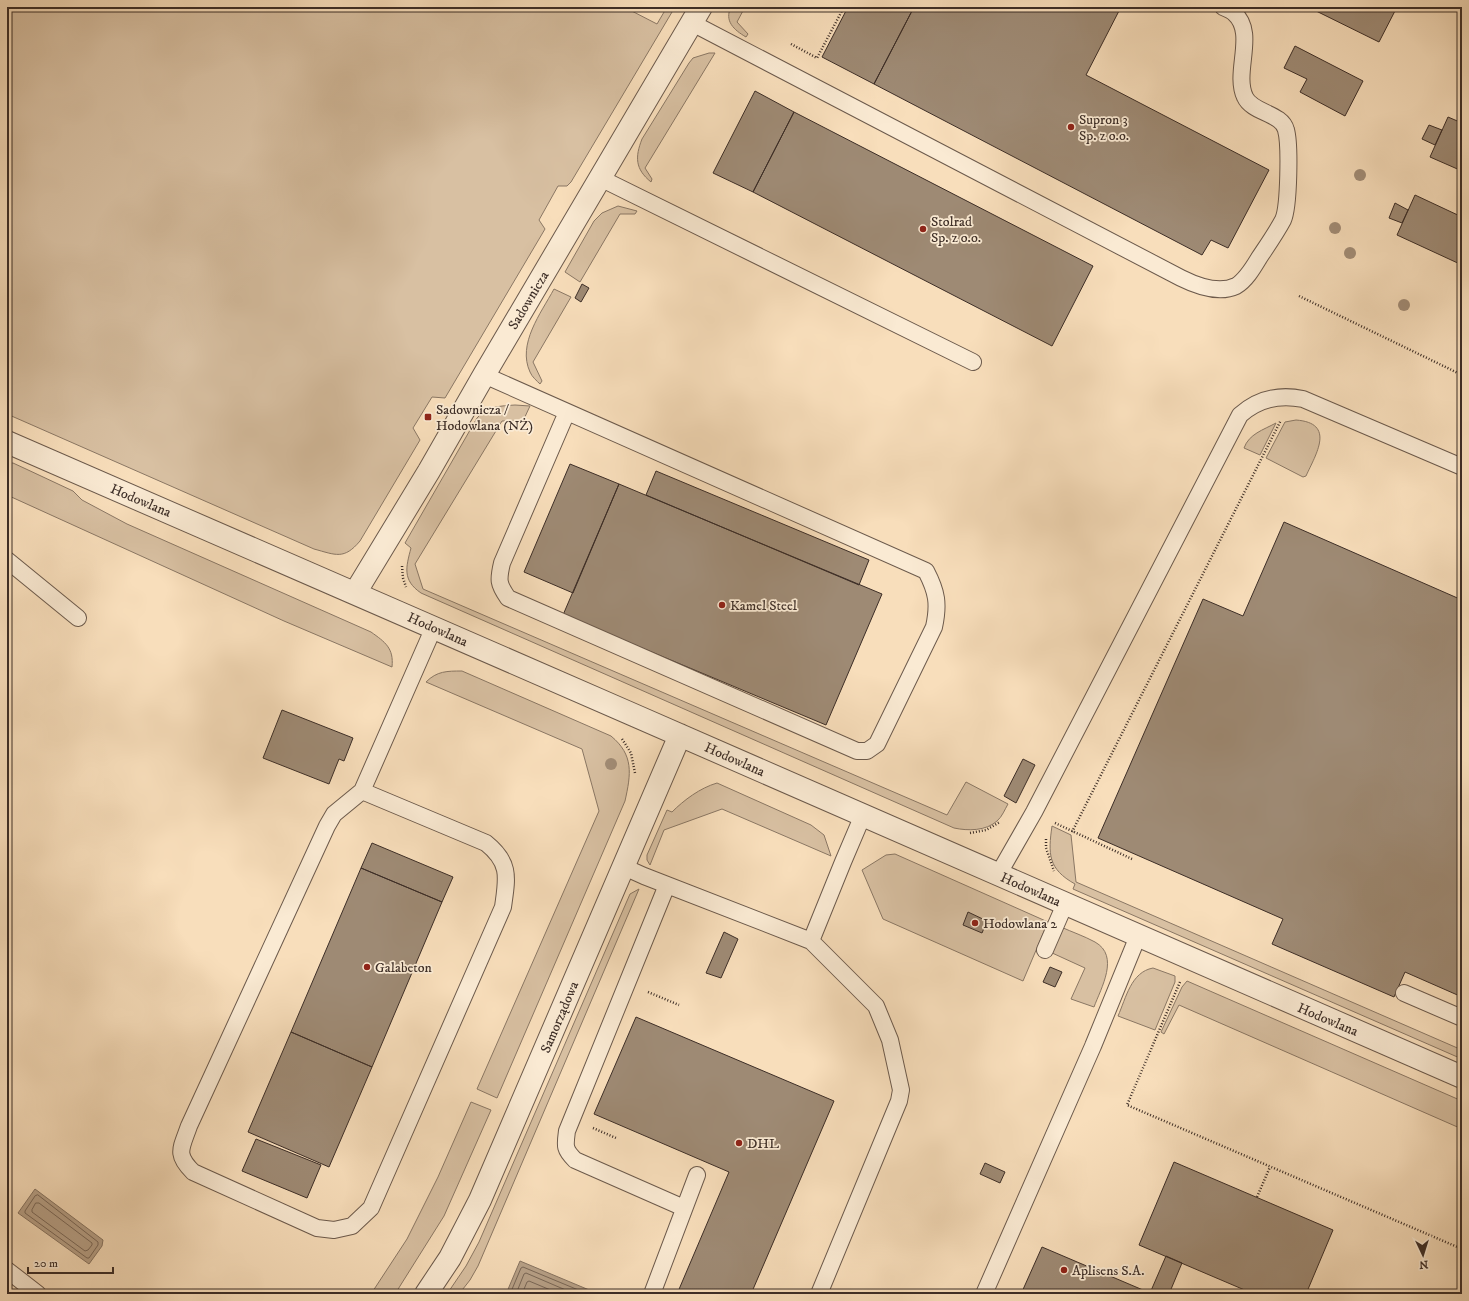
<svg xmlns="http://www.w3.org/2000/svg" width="1469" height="1301" viewBox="0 0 1469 1301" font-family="'IM FELL DW Pica',serif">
<rect width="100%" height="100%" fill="#f8debb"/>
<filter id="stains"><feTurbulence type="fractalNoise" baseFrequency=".005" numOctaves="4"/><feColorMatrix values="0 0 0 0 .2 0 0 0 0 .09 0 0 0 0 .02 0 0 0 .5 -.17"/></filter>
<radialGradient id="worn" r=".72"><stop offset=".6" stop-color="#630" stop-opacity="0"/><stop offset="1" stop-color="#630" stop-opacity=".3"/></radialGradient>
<path fill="#d8c0a2" stroke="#8a7764" d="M7,7H624L657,24L667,7H675L571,182L567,186H558L539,220L545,229L445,398L432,397L413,428L420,440L360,541C344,560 336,555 314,549L7,414Z
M731,7H745L737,22L748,34L746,37C734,30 724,21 731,7Z
M709,53H715L645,168L652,179L651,182C635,169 635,157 642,139L689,63L693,58Z
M618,206L637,211L635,214H620L580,282L565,272L594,221L602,213Z
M554,289L571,297L533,362L542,381L540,384C537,381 532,377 530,372C517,344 541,313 554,289Z
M515,405L530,406L523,421H502L415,564L423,589L947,815L966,782L1008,804C1005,809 1002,817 997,821C986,831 968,831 954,828L421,593C402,580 406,567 411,548L405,543L477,418C487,406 501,406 515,405Z
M1296,420C1336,423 1316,454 1306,476L1303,477L1266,458L1285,422Z
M1276,423L1260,455L1244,448C1249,434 1263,430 1276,423Z
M7,463H13L26,469L73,491L82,500L127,524L371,632C385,642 394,648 392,667L284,621L7,495Z
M462,671L611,736C634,755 631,774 625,801L497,1098L477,1089L599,811L582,749L426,682C437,671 447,671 462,671Z
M717,783L811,825L824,835L831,856L722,809L664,830L650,865L647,860V855L667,810L672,812C684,800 700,788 717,783Z
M1052,826L1071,835L1076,882L1462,1050V1059L1073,889L1075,884C1048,869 1048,854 1052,826Z
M895,854L1048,922L1023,981L883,919L862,870L886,855Z
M639,889L478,1266L470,1280L459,1294H447L466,1266L479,1242L630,894Z
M1061,927C1072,932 1084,936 1095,942C1120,956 1101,988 1094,1007L1071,999L1085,968L1050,952Z
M1153,968L1175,976V982L1155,1030L1118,1016C1126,998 1131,972 1153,968Z
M1187,981L1462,1101V1129L1179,1005L1164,1034L1161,1032L1182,987Z
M471,1102L491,1110L444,1216L395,1294H371L407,1239L438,1177Z"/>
<path fill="#b8a289" stroke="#877462" d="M35,1189L103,1240L102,1246L89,1264L18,1213Z
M520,1261L594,1292L593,1294H506Z"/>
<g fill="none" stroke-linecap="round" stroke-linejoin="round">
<path stroke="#7a6858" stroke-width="1" d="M38,1195L98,1242V1245L89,1258H87L25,1213V1211L35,1196Z
M36,1203H39L92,1243V1245L88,1250L85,1251L32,1212V1210Z
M510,1294L521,1268L523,1267L588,1294
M516,1294L524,1274L526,1273L575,1294
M522,1294L527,1282L529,1281L560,1294"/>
</g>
<path fill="#9e8a74" stroke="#3d2e27" d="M848,7H914L874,84L822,57Z
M914,7H1121L1086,75L1269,170L1228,248L1211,240L1202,255L874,84Z
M1308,7H1397L1379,42Z
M1295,46L1363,81L1345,116L1300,92L1307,79L1284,68Z
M755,91L794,112L753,192L713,173Z
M794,112L1093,266L1052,346L753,192Z
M1448,117L1462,123V171L1430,157Z
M1429,125L1442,130L1435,145L1422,139Z
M1415,195L1462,217V265L1397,235Z
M1395,203L1408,210L1402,223L1389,218Z
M582,284L589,288L581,302L575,298Z
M570,464L619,484L573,593L524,572Z
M656,471L869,560L859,585L646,495Z
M619,484L882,594L826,725L563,615Z
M1284,522L1462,600V997L1405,972L1394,997L1272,944L1283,919L1098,838L1203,599L1243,616Z
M282,710L353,738L344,761L339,759L329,784L263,758Z
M1023,759L1035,765L1016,803L1004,796Z
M372,843L453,877L442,902L361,868Z
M361,868L442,902L372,1067L291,1032Z
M968,912L987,921L982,933L963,925Z
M724,932L738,939L721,978L706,973Z
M1050,967L1062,972L1055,987L1043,982Z
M636,1017L834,1101L751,1294H677L729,1172L594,1114Z
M291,1032L372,1067L329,1167L248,1132Z
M256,1139L321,1165L307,1198L242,1171Z
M1174,1162L1333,1230L1306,1294H1254L1139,1245Z
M985,1163L1005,1172L1000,1183L980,1174Z
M1042,1247L1150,1293L1151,1294H1021Z
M1166,1256L1182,1263L1169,1294H1151L1150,1293Z"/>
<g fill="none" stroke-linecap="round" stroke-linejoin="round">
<defs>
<path id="lane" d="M692,23L1181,278C1197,286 1219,294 1236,286C1246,280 1253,268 1259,258C1267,246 1276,233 1283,220C1289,207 1290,144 1286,130C1282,113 1252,113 1245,97C1233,72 1257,33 1234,13C1231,10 1227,9 1223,7
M600,178L973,362
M484,375L926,571C937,592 939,604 934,627L877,744L867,751H857L508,598C498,584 498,580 502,563L567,412
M7,560L78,618
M362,791L486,843C511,863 507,878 503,907L371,1208L352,1226L334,1230L317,1228L193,1172C175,1154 181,1149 189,1126L327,826L334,814L362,791L434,627
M624,867L644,876L811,941L843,862L863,815
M998,875L1034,812L1240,415C1258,399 1279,394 1303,399L1462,467
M667,885L567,1131C565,1146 564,1149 575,1160L684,1208
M811,941L876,1006L890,1040L901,1090L899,1101L819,1294
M1045,950L1065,904
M1404,993L1462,1018
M7,1270L38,1294
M652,1294L697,1175
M984,1294L1093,1046L1138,936"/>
<path id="street" d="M7,442C493,652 976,866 1462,1077
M355,593L429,471L484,375L701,7
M426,1294L450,1258L480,1200L680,735"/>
</defs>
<use href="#lane" stroke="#6c5a4c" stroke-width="18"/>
<use href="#street" stroke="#6c5a4c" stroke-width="24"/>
<path stroke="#3d2e27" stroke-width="2.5" stroke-dasharray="1 2" stroke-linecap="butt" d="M791,44L817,58L844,7
M1299,296L1462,375
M402,566L403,578L406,587
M622,739L631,753L635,773
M1055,823L1132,859
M1072,832L1281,420
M970,833L986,830L1000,822
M1046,839V848L1054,871
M1180,982L1127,1105L1462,1249
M648,992L679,1005
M593,1128L616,1138
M1257,1197L1270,1167"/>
<use href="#lane" stroke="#faead3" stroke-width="16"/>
<use href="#street" stroke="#faead3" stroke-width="22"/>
</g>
<g fill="#a28d77">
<circle cx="1360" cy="175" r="6"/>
<circle cx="1335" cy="228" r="6"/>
<circle cx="1350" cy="253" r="6"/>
<circle cx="1404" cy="305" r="6"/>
<circle cx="611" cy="764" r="6"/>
</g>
<g fill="#8f2418" stroke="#faead3" stroke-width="1.5">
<circle cx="1071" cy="127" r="4"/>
<circle cx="923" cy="229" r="4"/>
<rect x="424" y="413" width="8" height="8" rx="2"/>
<circle cx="722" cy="605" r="4"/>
<circle cx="975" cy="923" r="4"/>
<circle cx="367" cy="967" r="4"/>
<circle cx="739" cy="1143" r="4"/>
<circle cx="1064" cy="1270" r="4"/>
</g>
<g text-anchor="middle" stroke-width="3.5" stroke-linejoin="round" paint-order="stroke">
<g font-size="14" fill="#3d2e27" stroke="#faead3" text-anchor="start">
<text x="1079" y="124">Supron 3<tspan x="1079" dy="16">Sp. z o.o.</tspan></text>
<text x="931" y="226">Stolrad<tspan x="931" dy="16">Sp. z o.o.</tspan></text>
<text x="436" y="414">Sadownicza /<tspan x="436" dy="16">Hodowlana (NŻ)</tspan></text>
<text x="730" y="610">Kamel Steel</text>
<text x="983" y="928">Hodowlana 2</text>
<text x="375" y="972">Galabeton</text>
<text x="747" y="1148">DHL</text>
<text x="1072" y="1275">Aplisens S.A.</text>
</g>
<g font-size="14" fill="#3d2e27" stroke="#faead3">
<text transform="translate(528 300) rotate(-59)" y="5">Sadownicza</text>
<text transform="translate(141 500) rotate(23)" y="5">Hodowlana</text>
<text transform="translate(438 629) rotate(24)" y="5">Hodowlana</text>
<text transform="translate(735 759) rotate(24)" y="5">Hodowlana</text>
<text transform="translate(1031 889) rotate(24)" y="5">Hodowlana</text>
<text transform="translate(559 1017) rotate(-67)" y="5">Samorządowa</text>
<text transform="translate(1328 1019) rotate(23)" y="5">Hodowlana</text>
</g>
</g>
<rect width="1469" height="1301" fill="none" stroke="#f8debb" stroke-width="24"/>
<rect x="8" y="8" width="1453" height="1285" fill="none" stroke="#3d2e27" stroke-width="2"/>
<rect x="12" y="12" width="1445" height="1277" fill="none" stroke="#3d2e27"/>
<g transform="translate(1423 1255) rotate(176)" stroke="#faead3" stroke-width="3" paint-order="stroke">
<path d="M0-3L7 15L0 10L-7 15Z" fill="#3d2e27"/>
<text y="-6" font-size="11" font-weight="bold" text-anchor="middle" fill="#3d2e27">N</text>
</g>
<path d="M28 1267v6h85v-6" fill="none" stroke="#3d2e27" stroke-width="2"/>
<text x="34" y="1267" font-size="12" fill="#3d2e27" stroke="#faead3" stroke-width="3" paint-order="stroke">20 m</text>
<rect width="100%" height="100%" filter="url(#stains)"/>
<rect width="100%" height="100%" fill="url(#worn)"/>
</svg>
